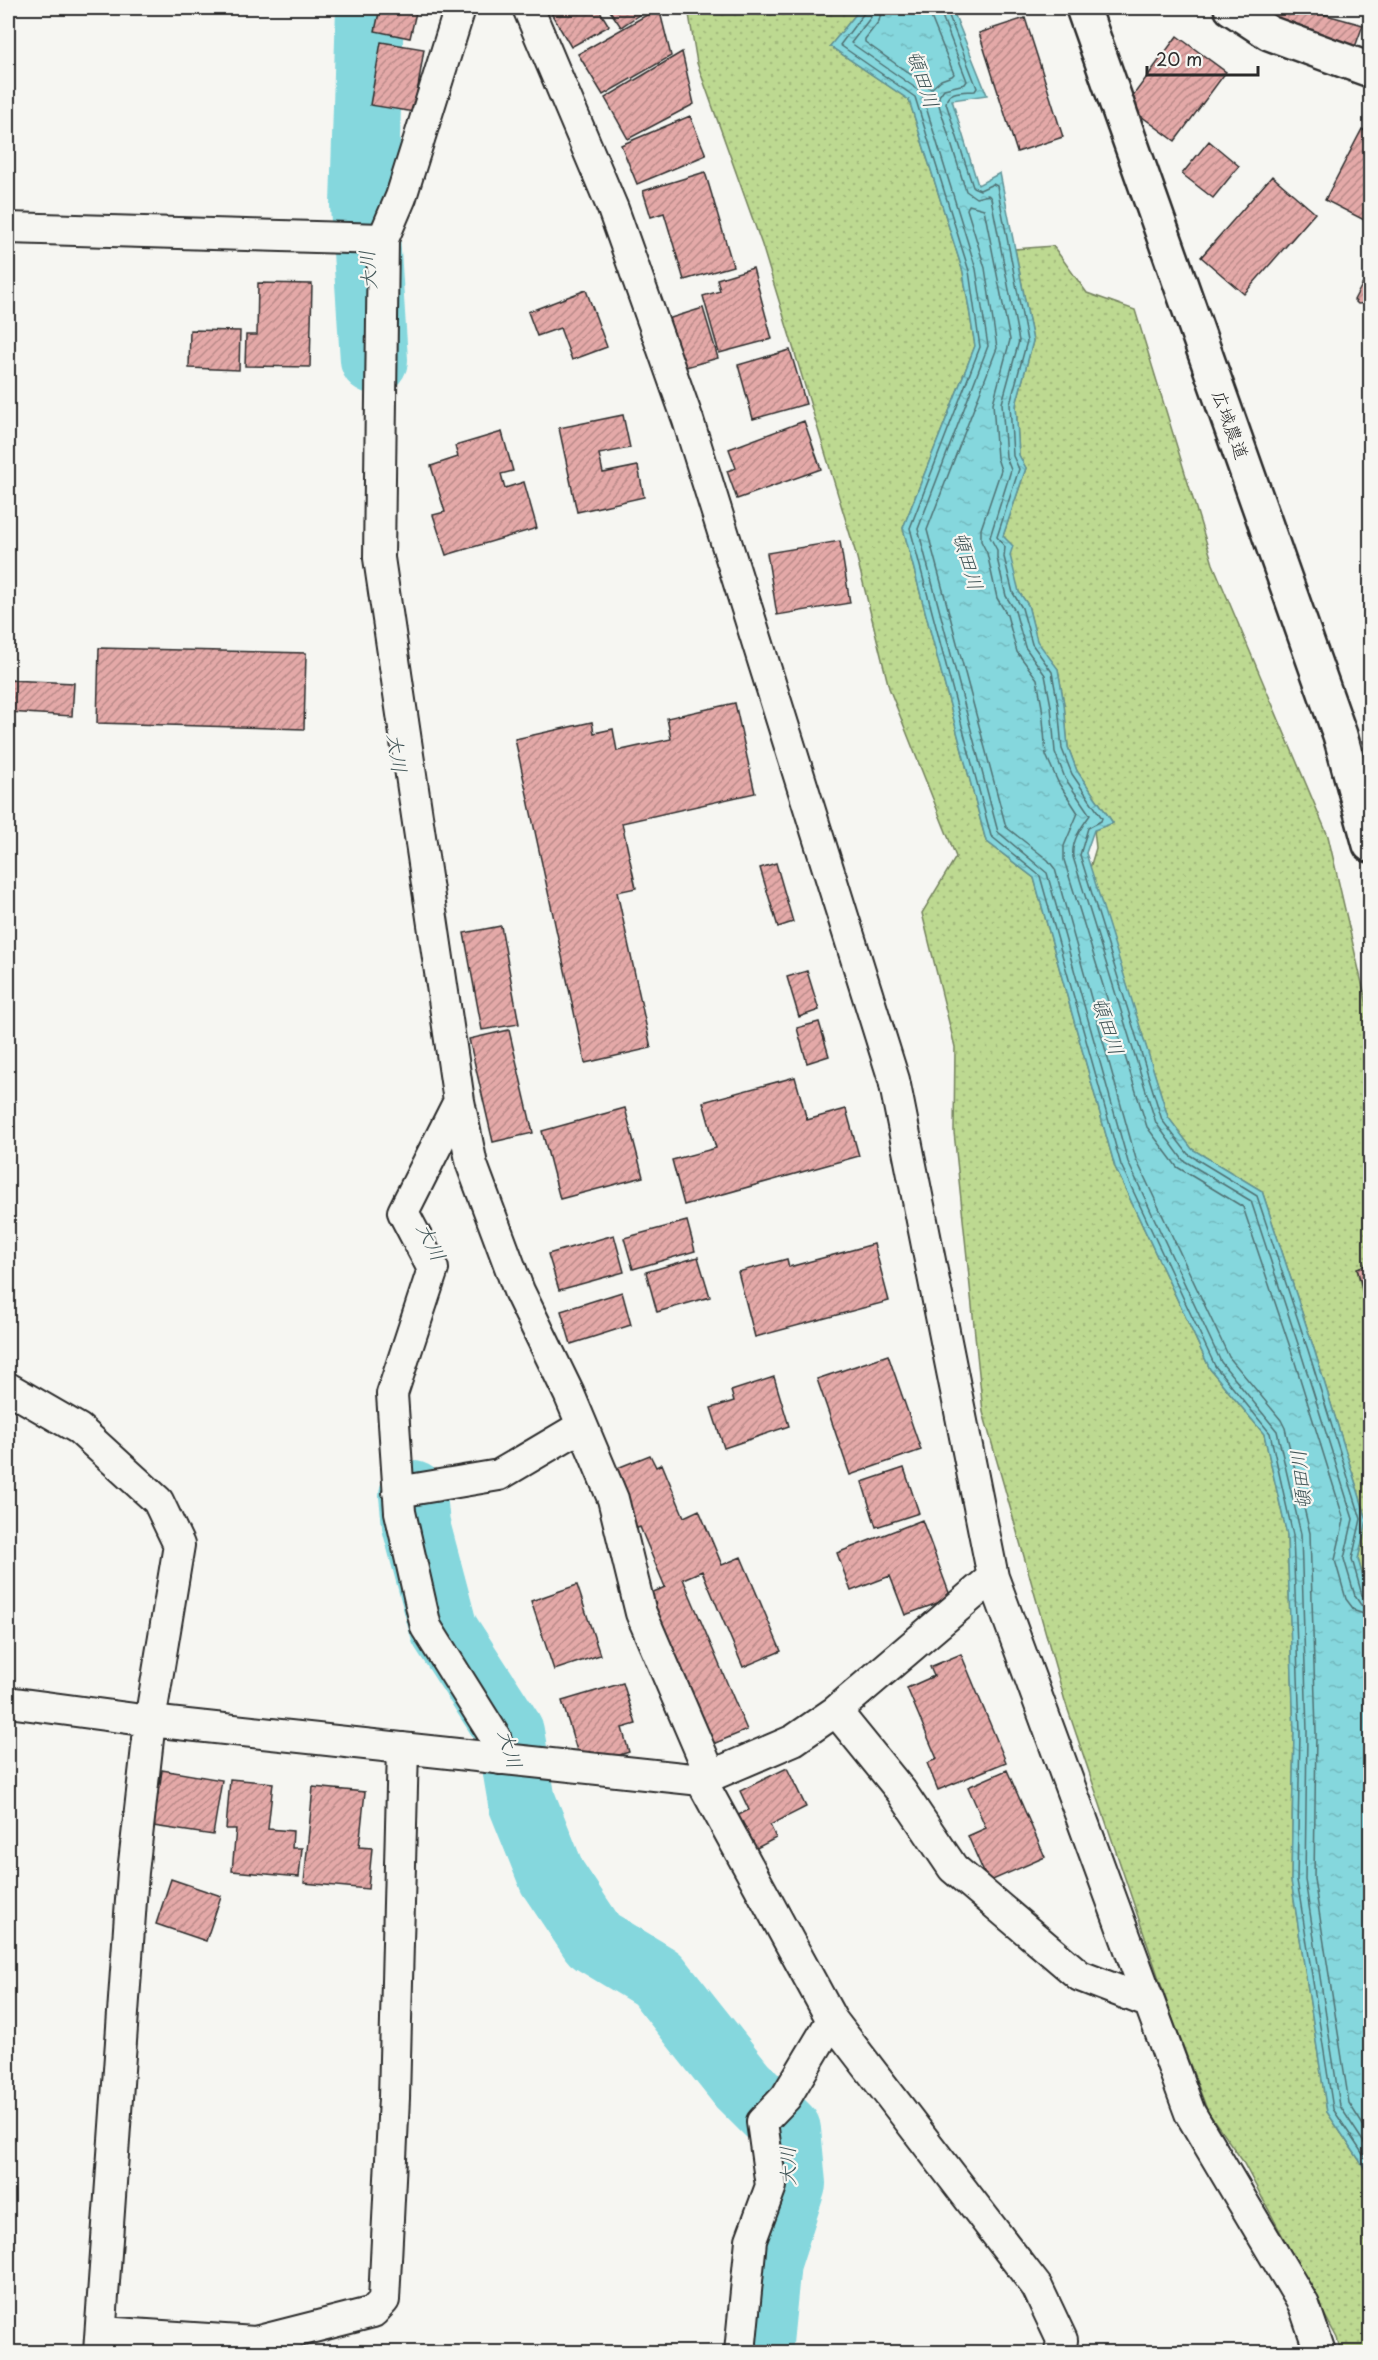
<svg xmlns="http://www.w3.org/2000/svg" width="1378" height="2360" viewBox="0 0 1378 2360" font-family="'Playpen Sans','Klee One',sans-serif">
<defs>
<pattern id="grass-dots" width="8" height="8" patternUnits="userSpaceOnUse" patternTransform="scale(1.5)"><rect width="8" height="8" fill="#bdd991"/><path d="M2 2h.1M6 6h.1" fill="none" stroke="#a3ba7d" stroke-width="1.8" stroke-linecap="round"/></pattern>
<pattern id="water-ripples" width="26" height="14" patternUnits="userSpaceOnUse" patternTransform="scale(1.5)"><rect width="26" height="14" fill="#85d7dd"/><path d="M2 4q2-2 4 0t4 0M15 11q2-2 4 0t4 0" fill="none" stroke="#73b9be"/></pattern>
<pattern id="building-hatch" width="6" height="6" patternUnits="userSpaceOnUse" patternTransform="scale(1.5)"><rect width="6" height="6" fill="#e4a9a8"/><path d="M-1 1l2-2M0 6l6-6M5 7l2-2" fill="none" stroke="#b98a89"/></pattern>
</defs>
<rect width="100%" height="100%" fill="#f6f6f2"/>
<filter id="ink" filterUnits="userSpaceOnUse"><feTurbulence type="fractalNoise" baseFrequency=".0167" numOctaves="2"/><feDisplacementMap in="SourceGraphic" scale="12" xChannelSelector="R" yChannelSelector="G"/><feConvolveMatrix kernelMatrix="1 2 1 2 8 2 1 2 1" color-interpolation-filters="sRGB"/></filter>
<g filter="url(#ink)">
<path fill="url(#grass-dots)" stroke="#74825e" stroke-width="1.5" d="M688,8H861L830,46L909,100L963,272L975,346L903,528L986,841L1034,878L1115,1167L1210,1369L1264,1434L1287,1535L1294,1732L1291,1880L1327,2112L1370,2176V2352H1341L1337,2338L1242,2160L1208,2112L1171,2014L1065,1701L983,1412L954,1132L955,1047L922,913L956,857L889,688L856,554L762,245L697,63Z
M1053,246L1087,293L1135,310L1213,564L1328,836L1370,1018V1260L1357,1269L1370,1328V1603L1358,1559L1367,1520L1314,1349L1262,1191L1192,1149L1168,1117L1090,868L1096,848L1094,830L1113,823L1077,771L1068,747L1064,704L1058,669L1037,642L1028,605L1019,592L1003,536L1026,468L1019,456L1016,405L1033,341L1015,249Z"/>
<path fill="url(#water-ripples)" stroke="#619296" stroke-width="1.5" d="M861,8H952L987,95L952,100L978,185L1000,173L1033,341L1016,405L1019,455L1026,468L1003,536L1013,546L1010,555L1019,592L1028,605L1037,641L1058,669L1064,704L1068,747L1077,771L1113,823L1094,830L1086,853L1168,1117L1192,1149L1262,1191L1314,1349L1367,1520L1358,1559L1370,1603V2176L1327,2112L1291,1880L1294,1732L1287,1535L1264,1434L1210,1369L1115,1167L1034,878L986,841L903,528L975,346L963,272L909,100L830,46Z"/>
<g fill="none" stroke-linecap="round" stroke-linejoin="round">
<path stroke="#4f7072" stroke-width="1.5" d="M865,8L864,13L840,45L915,97L969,271L980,347L910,528L991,836L1040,876L1121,1165L1215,1366L1270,1433L1293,1535L1300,1732L1297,1880L1333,2109L1370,2165
M873,8L871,17L851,43L917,89L922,94L976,269L988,346L918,529L998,832L1047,873L1128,1162L1221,1362L1277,1431L1301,1534L1307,1732L1305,1880L1340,2106L1370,2152
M882,8L879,21L865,39V42L931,89L941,80L952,76L954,74L931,17L930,8
M939,8L967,81L965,84L944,89L939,96V105L966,191L976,198L988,195L991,198L1019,341L1002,403L1006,457L1011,470L990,537L997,550V558L1006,596L1015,611L1025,647L1045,675L1051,706L1055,752L1065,778L1090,815C1082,826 1071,841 1073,857L1156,1123L1183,1160L1251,1201L1301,1353L1353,1519L1344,1559L1355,1596L1361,1605L1370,1607
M946,8L977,88L975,91C964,92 947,90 946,103L973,187L980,190L993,184L997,186L1027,341L1010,404L1013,456L1019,469L997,537L1005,547L1004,557L1013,593L1022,608L1032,644L1052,672L1058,705L1062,749L1072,774L1102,818L1101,821L1088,828L1080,855L1162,1120L1188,1154L1257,1196L1308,1350L1361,1519L1352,1559L1362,1595L1370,1600
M1370,1616L1355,1611L1346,1599L1335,1560L1344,1520L1293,1356L1243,1207L1177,1167L1147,1127L1064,860V846L1078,813L1058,782L1046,755L1042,707L1037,679L1017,652L1007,615L997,598L987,553L981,541V529L1001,470L997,458L993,403L1010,340L984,209L969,205L967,209L985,268L997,348L927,530L1006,827L1048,860L1055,869L1136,1159L1229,1357L1281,1420L1285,1428L1310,1533L1316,1732L1314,1879L1349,2103L1370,2136"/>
<path stroke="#85d7dd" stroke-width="68" d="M370,8L364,205L374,360
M413,1495L416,1525L444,1630L510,1732L522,1802L552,1877L594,1940L657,1978L742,2085L787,2130L792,2184L767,2262L758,2352"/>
</g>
<path fill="url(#building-hatch)" stroke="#2b2b2b" stroke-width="1.5" d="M380,8H417L410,38L375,31Z
M548,8H598L609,26L571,47Z
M608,8H649L621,27Z
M659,8L671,56L603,95L578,54Z
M1263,8H1301L1363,25L1351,58L1257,17Z
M1025,18L1063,137L1017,152L979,33Z
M1177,36L1226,72L1175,141L1126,105Z
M381,42L424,49L414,112L370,105Z
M682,52L694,104L628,139L605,98Z
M690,116L706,155L637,184L621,145Z
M1362,129L1370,133V223L1325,200Z
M1209,141L1239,166L1213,198L1182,174Z
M705,172L733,266L684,280L664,213L651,217L643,191Z
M1272,176L1315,213L1244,294L1201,257Z
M753,268L772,339L719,353L703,296L720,291L717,279Z
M1370,270V303L1358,304L1354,300Z
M258,283L312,284L310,367L245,366L246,335H257Z
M586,290L607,347L572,360L560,328L537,336L528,312Z
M703,308L718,358L675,370L661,321Z
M190,330L240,331L239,370L189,368Z
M790,350L806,404L753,419L738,365Z
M623,415L630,448L599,454L603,473L638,466L644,497L577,512L559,428Z
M804,421L821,469L737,499L727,471L736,468L729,449Z
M502,432L513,471L501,474L505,488L524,482L537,528L446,555L433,515L445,512L431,466L458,457L455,446Z
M840,541L850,603L777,615L767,553Z
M99,648L306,653L304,729L97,723Z
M8,680L74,683L72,716L8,712Z
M735,703L755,793L622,823L636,888L617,892L651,1048L585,1063L515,739L592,722L594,733L613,729L617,751L671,739L667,718Z
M776,863L793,922L778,927L760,868Z
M501,926L519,1024L482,1030L464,933Z
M807,971L819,1010L799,1017L787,977Z
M819,1022L829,1056L807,1063L797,1028Z
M509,1030L533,1133L493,1142L469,1039Z
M795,1077L807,1120L846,1109L859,1156L684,1205L672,1160L716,1148L703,1102Z
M625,1108L643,1177L560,1199L542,1131Z
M687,1221L695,1251L633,1269L624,1238Z
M614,1235L624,1272L559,1290L548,1254Z
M874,1244L889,1301L755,1337L738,1272L787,1259L789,1267Z
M698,1257L710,1297L657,1312L646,1272Z
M1370,1264V1317L1357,1268Z
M622,1292L631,1325L571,1344L561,1311Z
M888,1355L921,1450L850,1475L817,1379Z
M774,1377L789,1426L724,1448L711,1408L734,1401L731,1391Z
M650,1455L656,1467L662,1464L684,1517L699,1510L722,1565L741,1557L781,1651L743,1667L702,1571L683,1579L747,1730L713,1744L649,1594L665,1587L640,1527L635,1529L610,1471Z
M904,1468L919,1513L876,1527L862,1482Z
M922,1520L951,1598L905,1615L890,1576L851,1591L837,1553Z
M577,1585L600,1655L554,1670L531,1601Z
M961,1654L1006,1762L938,1790L927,1763L937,1759L907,1688L934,1676L930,1667Z
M623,1683L636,1724L622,1728L629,1752L582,1767L562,1701Z
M787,1768L806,1807L770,1825L776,1838L749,1852L732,1818L749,1810L740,1791Z
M162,1770L222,1780L213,1835L147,1825L154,1784L160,1785Z
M1007,1770L1045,1857L988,1882L968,1836L986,1828L968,1787Z
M230,1779L273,1783L268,1829L293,1831L292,1848H302L299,1877L232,1871L236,1829H226Z
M313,1787L365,1792L359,1847L372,1848L368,1889L304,1883Z
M171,1879L221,1896L206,1941L156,1924Z"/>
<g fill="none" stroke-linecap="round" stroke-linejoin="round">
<defs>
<path id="street" d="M460,8L401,197L383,239L379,558L459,1101L472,1165L519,1291L569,1394L613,1499L641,1613L711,1776
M528,8L613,209L688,420L894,1080L993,1577L1190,2113L1304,2305L1320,2352
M8,228L383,239
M459,1101L403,1212L433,1269L392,1394L400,1512L426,1627L495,1737L500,1759
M8,1388L79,1429L158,1501L179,1545L150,1721L133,1872L99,2352
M398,1492L499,1475L582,1426
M8,1702L150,1721L701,1780L794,1740L836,1711L993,1577
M836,1711L901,1791L953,1868L1080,1976L1148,2002
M701,1780L832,2020L1037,2287L1062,2340L1060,2352
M101,2332L255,2342L373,2312L384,2300L394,2098L403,1748
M740,2352L751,2240L771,2186L762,2122L786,2097L832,2020"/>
<path id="secondary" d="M1083,8L1340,735L1370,845
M1231,8L1269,33L1370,70"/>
</defs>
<use href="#street" stroke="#2b2b2b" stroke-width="34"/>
<use href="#secondary" stroke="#2b2b2b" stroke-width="38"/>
<use href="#street" stroke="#f6f6f2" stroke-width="30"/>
<use href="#secondary" stroke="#f6f6f2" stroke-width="33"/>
</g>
</g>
<g text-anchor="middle" stroke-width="4.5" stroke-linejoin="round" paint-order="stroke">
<g font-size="18" fill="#2b2b2b" stroke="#f6f6f2">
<text transform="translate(1230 425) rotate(70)" y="6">広域農道</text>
</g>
<g font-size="20" font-style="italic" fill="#425658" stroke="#f6f6f2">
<text transform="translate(923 79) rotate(72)" y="7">頓田川</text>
<text transform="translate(368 270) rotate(-94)" y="7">大川</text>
<text transform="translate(968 561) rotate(74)" y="7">頓田川</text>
<text transform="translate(397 753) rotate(82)" y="7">大川</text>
<text transform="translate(1108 1026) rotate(72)" y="7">頓田川</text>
<text transform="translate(431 1242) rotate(64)" y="7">大川</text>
<text transform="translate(1301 1480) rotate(-96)" y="7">頓田川</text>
<text transform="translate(510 1749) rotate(74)" y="7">大川</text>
<text transform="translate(788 2166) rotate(-91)" y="7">大川</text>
</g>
</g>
<rect width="1378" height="2360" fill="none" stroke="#f6f6f2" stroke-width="30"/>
<rect x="15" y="15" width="1348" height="2330" fill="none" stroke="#2b2b2b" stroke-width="2" filter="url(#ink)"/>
<path d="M1147 66v9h111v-9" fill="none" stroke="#2b2b2b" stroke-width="3"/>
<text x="1156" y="66" font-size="18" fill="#2b2b2b" stroke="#f6f6f2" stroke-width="4.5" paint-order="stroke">20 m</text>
</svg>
